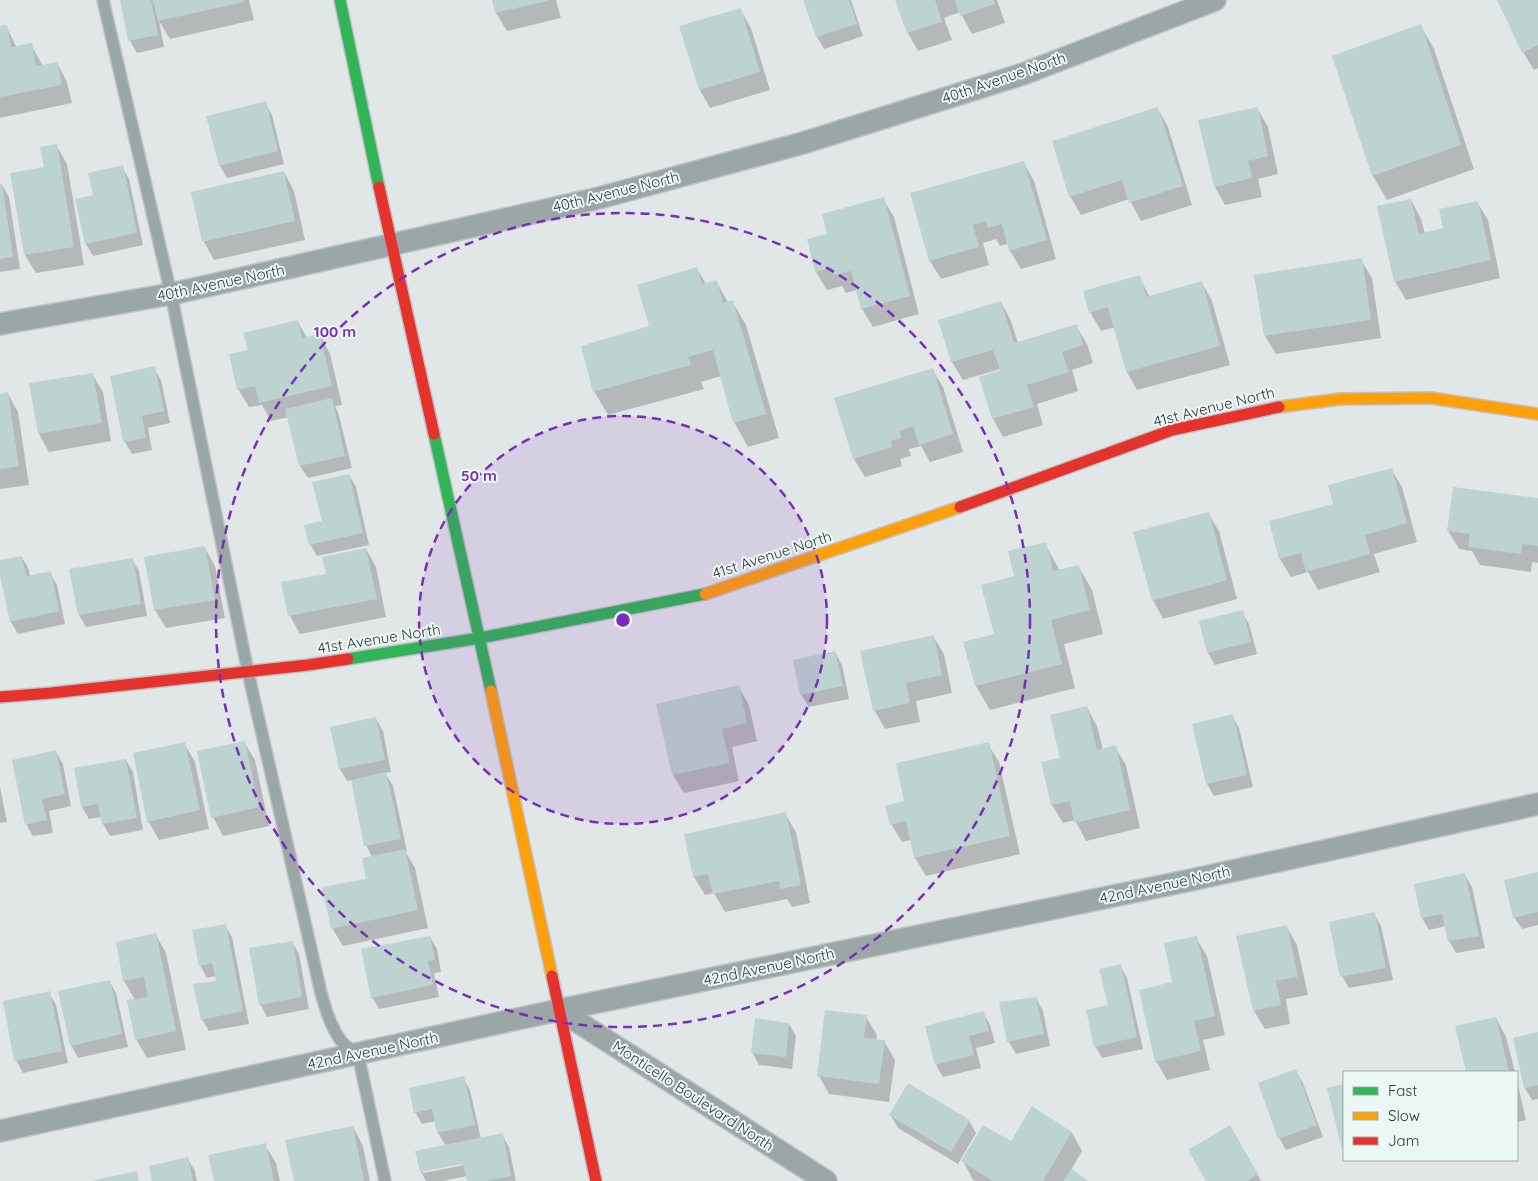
<svg xmlns="http://www.w3.org/2000/svg" width="1538" height="1181" viewBox="0 0 1538 1181" font-family="Quicksand,sans-serif">
<rect width="100%" height="100%" fill="#e1e7e7"/>
<path fill="#0003" fill-rule="evenodd" d="M121,0H249L254,20L170,39L159,21L164,47L137,53L130,41Z
M493,0H556L561,18L507,31L496,13Z
M805,0H851L863,36L824,49L817,37Z
M897,0H997L1005,23L972,34L960,12L944,18L952,40L918,51L908,33Z
M1499,0H1538V68L1534,70L1523,52Z
M740,9L751,28L770,90L710,108L700,90Z
M1420,25L1434,49L1474,169L1387,200L1373,176L1333,56Z
M6,26L17,48L31,45L43,66L57,63L67,82L72,103L0,118V27Z
M265,103L272,115L284,164L227,178L220,166L208,117Z
M1257,108L1268,127L1278,174L1258,179L1262,197L1225,205L1215,187Z
M1158,109L1168,127L1192,205L1141,221L1129,199L1081,215L1070,196Z
M56,145L67,164L84,265L36,273L25,255L45,168Z
M1024,163L1034,181L1056,259L1021,269L1010,251L1008,244L1000,246L996,239L983,243L989,265L941,279L930,261L911,194Z
M122,167L129,179L143,245L93,256L86,244L94,196Z
M284,172L294,191L305,240L214,260L204,242L193,193Z
M0,185H2L9,197L20,269L0,272Z
M883,199L894,217L919,314L873,327L862,309L857,290L846,293L842,286L827,290L816,272L829,234Z
M1411,200L1421,219L1425,234L1445,229L1477,202L1488,220L1500,278L1406,300L1395,281Z
M1361,260L1372,278L1381,338L1276,354L1265,336Z
M697,269L706,284L716,281L728,302L732,301L746,325L779,438L748,447L734,422L721,376L701,382L704,389L608,415L594,391L650,327Z
M1139,277L1150,297L1202,283L1212,301L1230,365L1137,390L1127,372L1115,327L1101,331L1090,312Z
M1001,302L1011,321L1018,343L1076,326L1087,344L1093,363L1072,370L1078,391L1037,404L1043,425L1003,437L993,419L980,378L1001,371L1000,369L963,380L952,362L940,321Z
M298,322L307,338L320,335L330,354L342,405L335,406L338,412L352,468L308,478L300,466L289,417L271,421L262,405L249,407L238,389L249,351Z
M154,368L161,380L170,423L148,428L152,450L132,454L125,442L112,377Z
M932,369L943,387L963,452L930,462L921,446L909,449L911,456L900,459L902,466L865,477L854,459L836,399Z
M92,374L103,392L111,441L49,452L39,434Z
M8,394L18,412L29,485L0,489V395Z
M1391,469L1402,487L1417,542L1374,554L1380,572L1318,590L1308,572L1291,577L1280,559L1271,522L1335,504Z
M349,475L356,487L369,545L317,556L310,544Z
M1538,499V563L1532,562L1531,572L1480,565L1472,551L1459,549L1448,531Z
M1208,513L1219,531L1237,599L1163,619L1153,600Z
M1045,544L1060,571L1078,566L1092,590L1103,634L1064,644L1075,688L990,710L976,686L965,643L995,635Z
M205,548L215,566L225,618L166,628L155,610L146,558Z
M366,549L376,567L386,617L300,634L290,616L283,583L327,575Z
M22,557L29,570L30,577L50,573L57,585L65,624L18,634L11,622L0,570V562Z
M132,559L139,571L147,616L86,627L79,615L71,570Z
M1242,612L1249,624L1257,654L1215,665L1208,653L1201,622Z
M933,636L944,654L952,693L916,701L920,722L885,729L875,711L861,652Z
M835,652L842,665L849,699L809,707L801,695L794,661Z
M738,686L749,705L757,741L732,747L739,781L684,793L673,775L657,705Z
M1087,708L1097,726L1103,750L1115,747L1126,765L1140,828L1086,841L1075,820L1063,823L1052,805L1061,759Z
M1232,716L1239,728L1253,787L1214,796L1207,784Z
M376,719L383,731L391,772L385,773L393,786L407,851H405L415,868L428,928L343,946L332,928L367,880L372,857L366,845L352,780L347,781L340,769Z
M244,742L255,760L269,826L223,836L213,817Z
M184,743L195,762L209,829L159,840L148,821Z
M988,744L999,762L1020,854L926,876L915,858L911,840L902,842L891,824L906,802Z
M56,752L63,764L71,806L49,811L53,833L33,836L26,824Z
M126,760L133,772L143,830L110,836L103,824L102,817L89,819L82,807Z
M0,787L7,822L0,823Z
M785,814L796,832L810,903L792,907L787,899L725,912L714,893L705,895L694,877Z
M1538,873V925L1522,929L1514,917Z
M1465,875L1472,887L1485,948L1456,953L1449,941L1446,926L1429,930L1422,918Z
M1374,914L1381,926L1393,980L1349,988L1342,976Z
M225,925L232,937L249,1024L209,1031L202,1019L217,982L216,976L207,978L200,965Z
M1286,926L1297,945L1308,995L1286,999L1290,1024L1265,1029L1254,1011L1237,937Z
M156,935L166,953L186,1050L147,1058L136,1039L135,1000L124,981Z
M430,937L437,949L441,972L434,973L439,997L379,1009L372,997Z
M1196,938L1207,956L1225,1035L1203,1040L1210,1070L1167,1080L1156,1061L1174,983Z
M292,942L299,954L309,1009L267,1017L260,1004Z
M1120,966L1127,978L1143,1049L1102,1058L1095,1046L1109,1006Z
M109,981L116,993L128,1047L78,1058L71,1045Z
M49,993L56,1005L68,1063L23,1073L16,1060Z
M1036,998L1043,1011L1050,1046L1016,1054L1009,1042L1000,1003Z
M983,1012L990,1025L995,1043L976,1048L981,1068L943,1077L936,1065Z
M866,1017L877,1035L876,1040L884,1041L895,1060L889,1102L829,1094L819,1076Z
M1496,1018L1506,1037L1515,1072H1468L1456,1027Z
M789,1024L796,1036L792,1069L759,1065L752,1052Z
M1538,1034V1099L1532,1100L1525,1088Z
M1296,1071L1303,1083L1323,1137L1286,1150L1279,1138Z
M463,1078L470,1090L481,1139L502,1135L509,1147L516,1181H468L467,1176L443,1181H426L421,1172L417,1152L446,1146L438,1133L436,1121L422,1124L415,1112ZM469,1161L470,1164L423,1173V1170Z
M1517,1081L1526,1120L1517,1122Z
M1344,1085V1152L1329,1089Z
M1033,1108L1072,1133L1082,1151L1071,1170L1087,1181H976L973,1180L963,1161L1011,1143Z
M891,1116L969,1121L976,1133L958,1164L898,1128Z
M353,1127L363,1146L370,1181H295Z
M1230,1127L1261,1181H1208Z
M265,1145L276,1163L280,1181H215Z
M188,1159L195,1171L197,1181H154Z"/>
<path fill="#bcd3d0" d="M120,0H151L158,35L128,41Z
M153,0H244V2L158,21Z
M492,0H547V1L495,13Z
M803,0H849L857,24L816,37Z
M895,0H935L942,22L907,33Z
M955,0H994L995,4L960,16Z
M1497,0H1538V45L1522,53Z
M741,8L760,72L699,90L679,26Z
M1421,24L1461,145L1372,176L1332,56Z
M7,25L11,47L32,43L36,66L57,62L62,85L0,97V26Z
M266,101L278,151L219,166L206,116Z
M1158,107L1183,186L1129,203L1122,180L1069,197L1052,141Z
M1258,107L1268,156L1248,161L1252,178L1214,187L1198,120Z
M57,144L74,247L24,255L10,173L44,167L40,147Z
M1024,161L1047,240L1009,251L1002,224L988,228L986,221L973,225L979,247L929,261L910,193Z
M123,165L137,233L85,244L75,199L93,195L88,173Z
M284,171L295,221L202,242L191,192Z
M0,184H2L13,257L0,259Z
M884,197L910,296L861,309L851,271L834,275L832,268L815,272L807,239L827,234L822,214Z
M1411,199L1419,234L1443,228L1439,209L1478,201L1491,260L1394,282L1377,206Z
M1362,258L1371,320L1264,336L1254,275Z
M697,267L702,284L717,280L723,303L733,300L766,414L733,423L713,350L688,357L691,365L593,392L581,346L649,326L637,285Z
M1140,275L1146,297L1202,281L1220,346L1126,372L1108,307L1089,313L1083,291Z
M1001,301L1014,343L1077,324L1083,345L1062,352L1069,372L1027,385L1034,407L992,419L979,377L1000,370L993,350L951,362L938,320Z
M298,320L302,338L320,334L332,386L259,403L255,386L237,390L229,354L248,350L243,333Z
M155,366L164,411L142,416L146,438L123,442L110,376Z
M933,368L953,434L919,445L913,426L900,431L901,438L891,441L892,447L853,459L834,398Z
M93,373L102,423L38,434L29,383Z
M8,392L19,466L0,469V394Z
M332,398L345,456L299,466L285,409Z
M1392,468L1407,523L1365,535L1370,554L1306,572L1301,553L1279,559L1269,521L1333,504L1328,485Z
M349,474L363,533L309,545L304,525L322,521L312,482Z
M1453,487L1538,498V546L1522,544L1521,554L1468,547L1470,534L1447,531Z
M1209,512L1227,580L1152,601L1133,532Z
M1046,542L1053,571L1079,565L1090,610L1051,620L1062,664L975,686L963,642L994,634L981,585L1014,576L1008,551Z
M205,546L215,600L154,610L144,557Z
M366,548L377,599L288,616L281,582L326,574L322,557Z
M22,556L26,576L51,571L59,611L10,622L0,576V560Z
M133,558L141,604L78,615L69,569Z
M1243,610L1251,642L1207,653L1199,621Z
M934,635L942,675L906,683L910,703L873,711L860,651Z
M835,651L843,686L800,695L793,660Z
M739,685L747,723L722,729L730,763L672,775L656,704Z
M1087,706L1097,750L1116,745L1130,810L1074,823L1070,801L1051,805L1041,762L1060,758L1050,715Z
M1233,714L1247,775L1206,784L1192,724Z
M376,717L385,760L339,769L330,727Z
M245,741L259,807L211,818L197,751Z
M185,742L200,810L147,822L133,753Z
M989,742L1010,836L914,858L906,821L890,825L885,806L904,801L896,763Z
M56,750L65,794L42,799L47,820L25,825L12,760Z
M126,759L137,818L102,824L98,804L81,807L74,768Z
M386,772L401,839L364,846L351,780Z
M786,812L801,885L780,889L779,881L713,894L708,874L693,877L684,834Z
M405,849L418,910L331,929L322,887L366,879L362,858Z
M1538,872V912L1513,918L1504,880Z
M1465,873L1479,936L1448,941L1442,914L1421,918L1414,884Z
M1375,912L1386,968L1340,977L1329,922Z
M226,924L243,1011L201,1020L193,984L216,981L212,963L199,966L192,930Z
M1287,925L1298,977L1276,981L1281,1005L1253,1011L1236,936Z
M156,933L176,1031L135,1040L127,1000L148,997L144,977L123,981L116,942Z
M430,936L435,960L428,961L433,985L371,998L361,949Z
M1197,936L1215,1016L1194,1021L1201,1051L1155,1062L1139,990L1172,982L1164,943Z
M293,941L302,997L259,1005L249,948Z
M1121,964L1137,1037L1094,1047L1086,1010L1108,1005L1099,969Z
M110,980L122,1034L70,1046L58,991Z
M50,991L62,1051L14,1061L3,1001Z
M1036,997L1044,1034L1007,1042L999,1002Z
M825,1010L867,1015L864,1038L885,1040L879,1084L817,1076Z
M984,1011L989,1031L969,1036L974,1055L935,1065L925,1026Z
M1496,1017L1509,1072H1466L1455,1026Z
M755,1018L789,1023L786,1057L751,1053Z
M1538,1032V1085L1524,1088L1513,1038Z
M1296,1069L1317,1125L1278,1139L1258,1083Z
M464,1076L475,1125L437,1133L432,1109L414,1113L409,1088Z
M908,1083L970,1120L951,1152L889,1115Z
M1344,1084V1149L1342,1150L1327,1088Z
M1032,1106L1072,1132L1043,1181H993L961,1161L983,1125L1011,1141Z
M1230,1125L1258,1174L1247,1181H1206L1188,1150Z
M353,1126L364,1181H294L285,1140Z
M503,1133L511,1176L486,1181H467L463,1164L420,1172L415,1151Z
M266,1143L274,1181H214L208,1155Z
M188,1157L193,1181H152L149,1166Z
M1071,1169L1089,1181H1063Z
M137,1171L139,1181H94V1180Z"/>
<g fill="none" stroke-linecap="round" stroke-linejoin="round">
<defs>
<path id="lane" d="M103,0L171,294L248,672L321,993C326,1010 331,1028 342,1042C346,1047 353,1050 358,1054L385,1181"/>
<path id="street" d="M0,324L171,294L595,199L803,143L1023,74L1215,0
M559,1010L826,1181
M0,1131L559,1010L1191,880L1538,804"/>
<path id="fast" d="M340,0L379,187
M434,434L491,691
M348,659L480,638L705,594"/>
<path id="slow" d="M1279,407L1340,399L1431,398L1538,414
M705,594L960,507
M491,691L552,976"/>
<path id="jam" d="M379,187L434,434
M960,507L1172,430L1279,407
M0,697L51,693L308,665L348,659
M552,976L596,1181"/>
</defs>
<use href="#lane" stroke="#bfc3c3" stroke-width="14"/>
<use href="#street" stroke="#bfc3c3" stroke-width="24"/>
<use href="#fast" stroke="#bfc3c3" stroke-width="14"/>
<use href="#slow" stroke="#bfc3c3" stroke-width="14"/>
<use href="#jam" stroke="#bfc3c3" stroke-width="14"/>
<use href="#lane" stroke="#9ba6a6" stroke-width="11"/>
<use href="#street" stroke="#9ba6a6" stroke-width="21"/>
<use href="#fast" stroke="#30b455" stroke-width="11"/>
<use href="#slow" stroke="#ff9f0a" stroke-width="11"/>
<use href="#jam" stroke="#e5322d" stroke-width="11"/>
</g>
<circle cx="623" cy="620" r="204" fill="#7b2cbf" fill-opacity=".12"/>
<g fill="none" stroke="#7b2cbf" stroke-width="2.5" stroke-dasharray="9 6">
<circle cx="623" cy="620" r="204"/>
<circle cx="623" cy="620" r="407"/>
</g>
<g text-anchor="middle" stroke-width="4" stroke-linejoin="round" paint-order="stroke">
<g font-size="15" fill="#323636" stroke="#ecf8f6">
<text transform="translate(1004 78) rotate(-19)" y="5">40th Avenue North</text>
<text transform="translate(616 192) rotate(-14)" y="5">40th Avenue North</text>
<text transform="translate(221 283) rotate(-12)" y="5">40th Avenue North</text>
<text transform="translate(1214 407) rotate(-14)" y="5">41st Avenue North</text>
<text transform="translate(772 555) rotate(-18)" y="5">41st Avenue North</text>
<text transform="translate(379 639) rotate(-9)" y="5">41st Avenue North</text>
<text transform="translate(1165 885) rotate(-12)" y="5">42nd Avenue North</text>
<text transform="translate(769 967) rotate(-12)" y="5">42nd Avenue North</text>
<text transform="translate(373 1051) rotate(-12)" y="5">42nd Avenue North</text>
<text transform="translate(693 1096) rotate(33)" y="5">Monticello Boulevard North</text>
</g>
</g>
<circle cx="623" cy="620" r="8" fill="#7b2cbf" stroke="#ecf8f6" stroke-width="2.5"/>
<g font-size="15" text-anchor="middle" font-weight="bold" fill="#7b2cbf" stroke="#ecf8f6" stroke-width="4" stroke-linejoin="round" paint-order="stroke">
<text x="335" y="337">100 m</text>
<text x="479" y="481">50 m</text>
</g>
<rect x="1343" y="1071" width="175" height="90" fill="#ecf8f6" stroke="#a2aaa9"/>
<rect x="1353" y="1087" width="25" height="8" fill="#30b455" stroke="#a2aaa9"/>
<text x="1388" y="1096" font-size="15" fill="#323636">Fast</text>
<rect x="1353" y="1112" width="25" height="8" fill="#ff9f0a" stroke="#a2aaa9"/>
<text x="1388" y="1121" font-size="15" fill="#323636">Slow</text>
<rect x="1353" y="1137" width="25" height="8" fill="#e5322d" stroke="#a2aaa9"/>
<text x="1388" y="1146" font-size="15" fill="#323636">Jam</text>
</svg>
